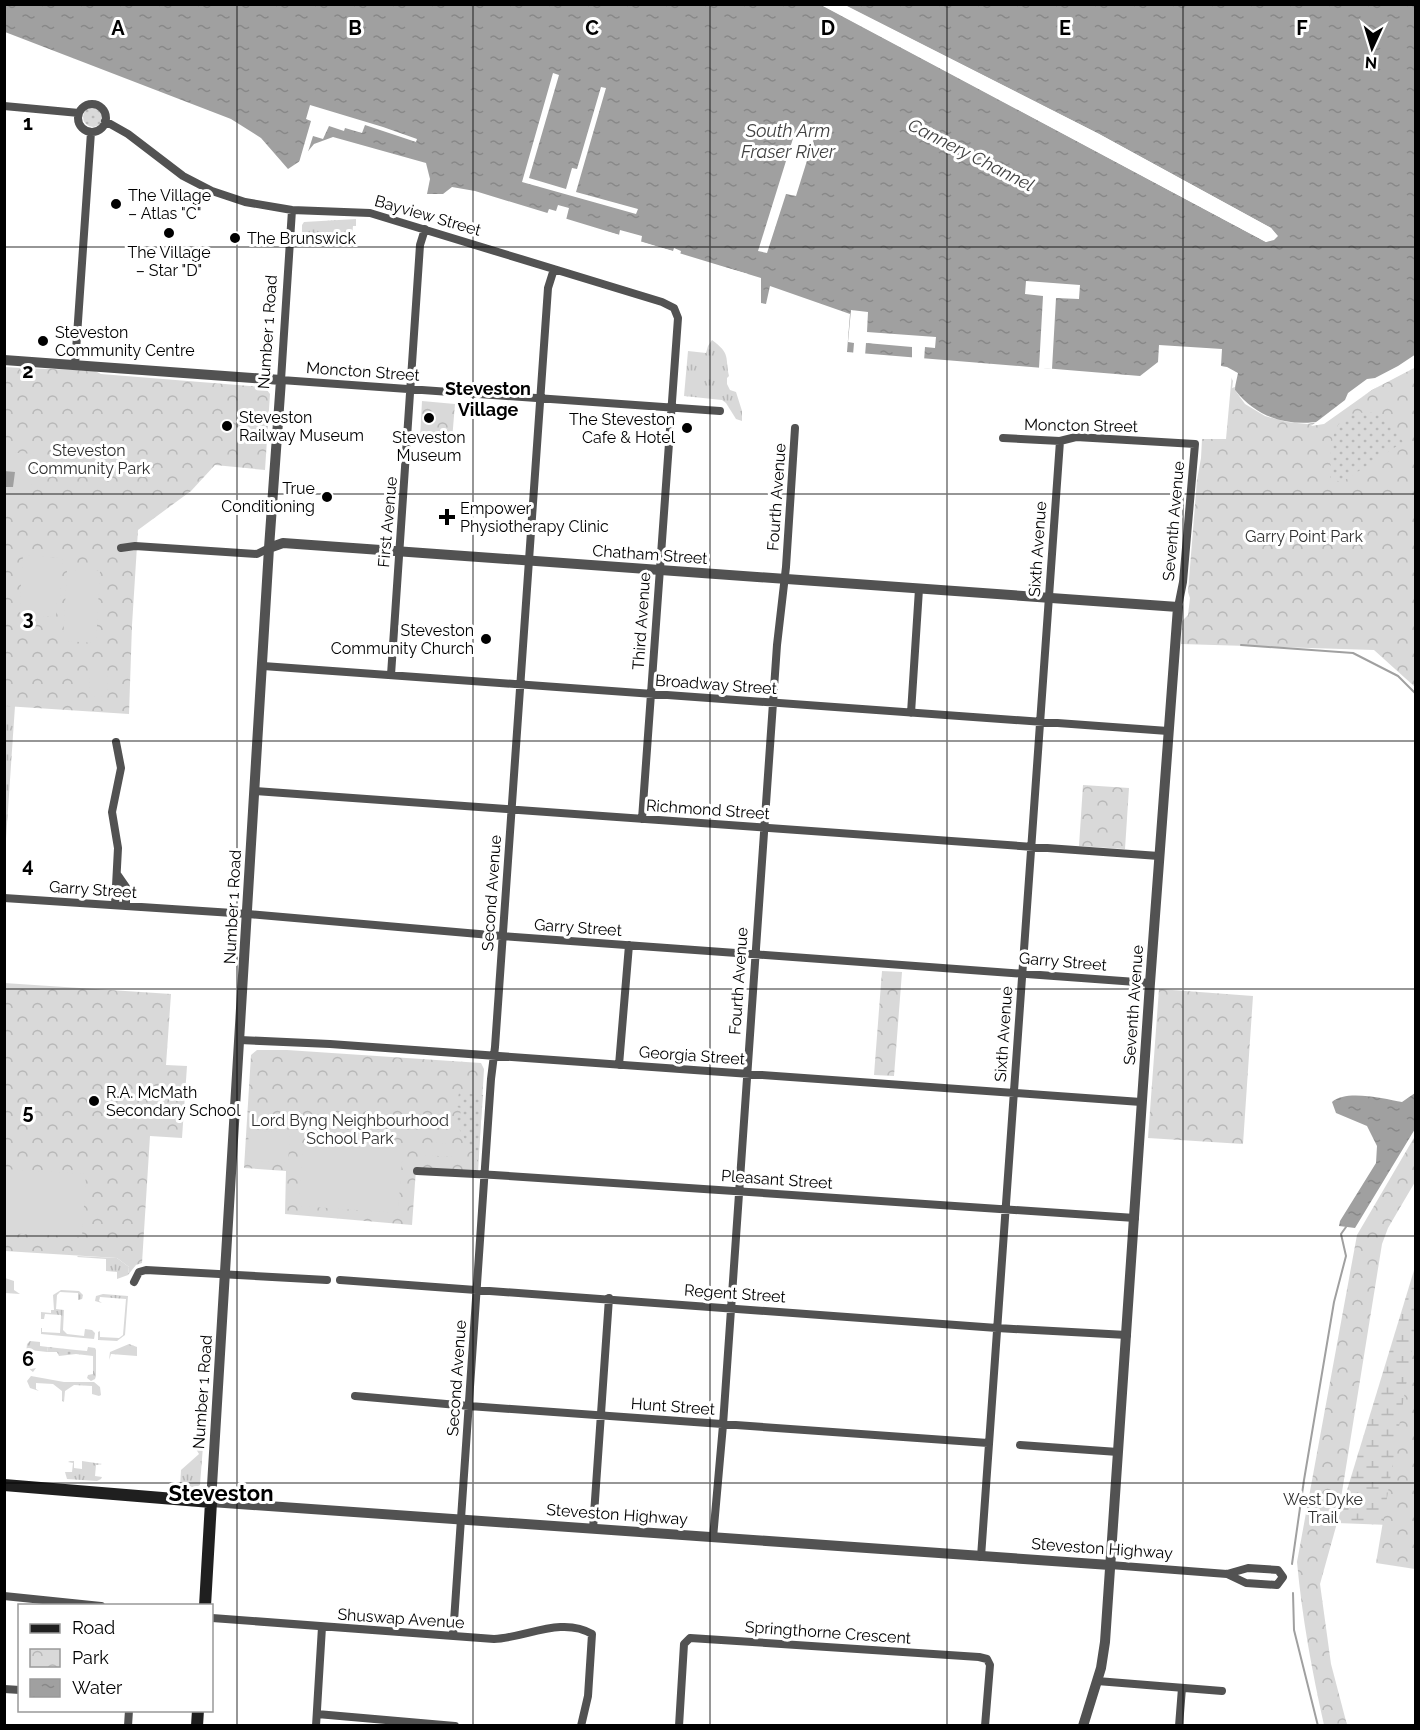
<svg xmlns="http://www.w3.org/2000/svg" width="1420" height="1730" viewBox="0 0 1420 1730" font-family="Raleway,sans-serif">
<defs>
<pattern id="grass-tufts" width="24" height="20" patternUnits="userSpaceOnUse" patternTransform="scale(1.5)"><rect width="24" height="20" fill="#d9d9d9"/><path d="M3 7l-1-3M5 7V3M7 7l1-3M15 17l-1-3M17 17v-4M19 17l1-3" fill="none" stroke="#b8b8b8"/></pattern>
<pattern id="wetland-marsh" width="20" height="14" patternUnits="userSpaceOnUse" patternTransform="scale(1.5)"><rect width="20" height="14" fill="#d9d9d9"/><path d="M1 5h8M5 5V1M11 12h8M15 12V8" fill="none" stroke="#b8b8b8"/></pattern>
<pattern id="park-crowns" width="20" height="18" patternUnits="userSpaceOnUse" patternTransform="scale(1.5)"><rect width="20" height="18" fill="#d9d9d9"/><path d="M2 6a3 3 0 1 1 6 0M12 15a3 3 0 1 1 6 0" fill="none" stroke="#b8b8b8"/></pattern>
<pattern id="garden-dots" width="8" height="8" patternUnits="userSpaceOnUse" patternTransform="scale(1.5)"><rect width="8" height="8" fill="#d9d9d9"/><path d="M2 2h.1M6 6h.1" fill="none" stroke="#b8b8b8" stroke-width="1.8" stroke-linecap="round"/></pattern>
<pattern id="water-ripples" width="26" height="14" patternUnits="userSpaceOnUse" patternTransform="scale(1.5)"><rect width="26" height="14" fill="#a0a0a0"/><path d="M2 4q2-2 4 0t4 0M15 11q2-2 4 0t4 0" fill="none" stroke="#888"/></pattern>
</defs>
<rect width="100%" height="100%" fill="#fff"/>
<path fill="url(#grass-tufts)" d="M356,219V226H353L352,236H345L344,246L302,243V225L304,222Z
M712,340C731,354 725,357 729,376L727,378V384L730,390L736,392L742,411V421L736,419L726,403L722,400L684,396L688,351L706,353L708,346Z
M4,706H15L6,839L4,838Z
M78,1256L117,1258L129,1267L128,1275L117,1279V1272L106,1271V1259L77,1257Z
M5,1278L14,1281V1290L20,1294L5,1293Z
M61,1290L79,1291L83,1295L82,1299L78,1300V1293L60,1292L57,1295L56,1309L64,1310L63,1330L67,1334L84,1336L85,1329L92,1330L95,1333L94,1339L41,1334V1328H42V1332L60,1333L61,1315L45,1314L44,1319H41V1312L51,1313V1310H54L53,1295Z
M103,1294L128,1296L125,1335L117,1341L98,1340V1332L100,1331V1337L119,1338L123,1335L126,1299L100,1297L99,1301L102,1303L95,1301L96,1296Z
M30,1341L40,1342V1346L48,1347L47,1352L30,1350L29,1366L31,1369L36,1368L33,1372C24,1366 26,1354 27,1344Z
M129,1344L137,1347V1356L111,1354L109,1360L110,1352Z
M88,1347L95,1348L96,1350V1376L95,1379L91,1381L87,1378L88,1375L93,1374V1356L76,1354V1350L87,1351Z
M31,1376L64,1382H94L100,1387L101,1395L99,1396L92,1394V1386L74,1385L65,1391L64,1402L62,1401V1391L53,1384L36,1383V1389L39,1391L30,1388L27,1381Z
M203,1446L200,1485L193,1489L180,1488L181,1470L199,1454L196,1449Z
M70,1461H74V1468L82,1469V1461L102,1464L96,1465L95,1476L102,1477L101,1479L97,1481L67,1479L65,1472H72L73,1463L68,1462Z"/>
<path fill="url(#wetland-marsh)" d="M1415,1267V1526L1337,1523Z"/>
<path fill="url(#park-crowns)" d="M1415,363V687L1374,650L1181,644L1182,621L1188,615L1190,598L1188,592L1197,480L1201,458L1202,439H1226L1232,373L1236,380L1235,390L1245,404L1265,416L1287,422L1307,424L1323,421L1370,387Z
M4,367C35,369 64,369 95,371L101,374L261,387L267,390L270,394L265,470L215,465L191,491L138,530L132,625L129,714L5,706Z
M422,401L455,404L452,440L420,438Z
M1083,785L1129,788L1125,849L1079,846Z
M882,971L902,972L894,1076L874,1075Z
M4,983L171,994L166,1065L187,1066L182,1138L150,1136L142,1263L136,1265L128,1275L129,1267L117,1258L5,1251Z
M1159,989L1253,996L1243,1144L1148,1138Z
M287,1050L481,1063L484,1069L478,1173L416,1169L412,1225L285,1214L286,1171L244,1168L251,1055L257,1050Z
M1415,1136V1182L1388,1228L1382,1244L1337,1523L1320,1584L1331,1664L1347,1725H1324C1312,1671 1302,1617 1297,1562L1357,1235Z
M1415,1332L1416,1569H1415L1376,1563Z"/>
<path fill="url(#garden-dots)" d="M83 117a10 10 0 1 1 20 0a10 10 0 1 1-20 0Z
M1371,412C1387,417 1394,428 1403,442L1342,482L1330,479C1331,458 1328,428 1347,416C1353,412 1363,413 1371,412Z
M459,1093L483,1095L478,1162L458,1127L460,1123L456,1122V1117H460L461,1108L456,1107Z
M48,1347L76,1350V1354L59,1356L57,1352H47Z"/>
<path fill="#d9d9d9" d="M64,440L94,442L92,461L62,458Z
M4,452L34,454L31,497L5,495Z
M23,555L63,558L60,601H57L56,617L20,615L21,599H33L20,598Z
M67,570L100,571L96,643L63,641Z
M90,674L108,676L107,697L89,696Z
M249,1130L290,1133L288,1163L247,1160Z
M304,1141L403,1149L398,1213L299,1206Z
M425,1142L454,1144L453,1157L424,1155Z
M4,1169L86,1174L82,1237L5,1233Z"/>
<path fill="url(#water-ripples)" d="M4,5H822L1266,242L1277,236L1271,228L1099,134L845,5H1415V363L1323,421C1288,427 1257,418 1235,390C1236,377 1232,373 1221,366L1222,349L1159,345L1158,362L1140,376L847,352L850,314L770,286L766,304L761,303V278L475,191L452,187L443,194H427L430,179L426,163L333,137L314,144L300,161L288,169L261,138L231,119L5,32Z
M4,471L15,472L13,487H5Z
M1415,1093V1129L1355,1228L1339,1226L1340,1221L1376,1163L1377,1146L1367,1126L1336,1113L1332,1102C1346,1089 1385,1099 1402,1102Z"/>
<path fill="#fff" d="M829,4L1267,238L1274,236L1269,230L1179,180L1098,137L971,74L844,7L842,4L1099,134L1271,228L1278,236L1274,240L1266,242L821,5Z
M553,73L559,75L529,178L566,189L572,168L577,169L601,87L606,88L576,192L638,209L636,214L522,182Z
M310,105L383,127L417,139L416,142L365,125L362,133L345,128L344,131L329,126L323,139L313,136L306,158L298,166L311,121L306,119Z
M795,132L814,138L796,196L786,194L767,253L758,251Z
M503,201L547,214L549,209L556,211L558,205L569,208L566,220L619,235L620,230L642,236L641,242L673,251L674,248L681,251L680,255L748,274V276L502,202Z
M1026,281L1080,285L1079,299L1056,298L1052,369L1039,368L1043,296L1025,294Z
M851,310L868,312L867,332L936,337L935,348L925,347L924,361L912,360V347L866,343L865,356L853,355L854,343L848,342Z
M1416,354V367L1372,390L1324,424L1311,426L1345,400L1348,393L1367,379L1375,378L1398,366Z
M1221,366L1227,367L1238,373L1235,387L1232,388L1233,381L1230,375L1221,370Z"/>
<g fill="none" stroke-linecap="round" stroke-linejoin="round">
<path stroke="#a0a0a0" stroke-width="2" d="M1241,645L1353,653L1398,676L1416,694
M1292,1564L1304,1480L1334,1302L1346,1256L1341,1234L1346,1227
M1293,1593L1294,1630L1318,1726"/>
<path stroke="#525252" stroke-width="8" d="M78 118a14 14 0 1 1 28 0a14 14 0 1 1-28 0Z
M4,106L79,113
M105,121L128,134L183,176L212,191L245,202L292,210L370,213L662,302L674,308L678,318L642,819
M292,210L281,380L720,411
M75,365L91,132
M1003,438L1060,441L1076,437L1195,444L1183,582L1178,607
M121,548L135,546L257,554L269,548
M263,666L1168,731
M391,675L420,245L425,229
M911,713L919,589
M255,791L1159,856
M117,874L126,887V906
M4,898L248,914L502,936L1150,983
M115,905L118,848L112,812L121,768L116,742
M240,1040L330,1044L1141,1102
M619,1065L629,945
M417,1171L494,1175L1135,1218
M340,1280L997,1328L1127,1335
M134,1282L139,1272L146,1270L327,1280
M355,1396L469,1406L988,1443
M1020,1445L1118,1452
M593,1529L609,1298
M713,1538L723,1425L777,645L786,567L795,428
M981,1557L1060,441
M1110,1565L1227,1574L1248,1568L1278,1570L1283,1577L1277,1585L1246,1583L1227,1574
M4,1596L101,1606
M212,1618L494,1639C525,1638 562,1616 592,1634L588,1696L581,1726
M453,1636L491,1079L495,1047L548,288L554,269
M1097,1681L1222,1691
M4,1689L20,1690
M317,1714L455,1726
M128,1726L129,1710
M316,1726L322,1627
M679,1726L684,1644L690,1638L979,1657L987,1659L990,1665L985,1726
M1179,1726L1182,1688"/>
<path stroke="#525252" stroke-width="10" d="M4,360L281,380L269,548L211,1502L1110,1565
M269,548L283,543L1178,607L1150,983L1105,1642L1101,1668L1083,1726"/>
<path stroke="#1f1f1f" stroke-width="12" d="M4,1485L211,1502L205,1606
M197,1726L198,1710"/>
</g>
<path fill="none" stroke="#000" stroke-width="1.5" stroke-opacity="0.55" d="M237,4V1726M473,4V1726M710,4V1726M947,4V1726M1183,4V1726M4,247H1416M4,494H1416M4,741H1416M4,989H1416M4,1236H1416M4,1483H1416"/>
<g fill="#000" stroke="#fff" stroke-width="2">
<circle cx="116" cy="204" r="6"/>
<circle cx="169" cy="233" r="6"/>
<circle cx="235" cy="238" r="6"/>
<circle cx="43" cy="341" r="6"/>
<circle cx="429" cy="418" r="6"/>
<circle cx="227" cy="426" r="6"/>
<circle cx="687" cy="428" r="6"/>
<circle cx="327" cy="497" r="6"/>
<path d="M444 508h6v6h6v6h-6v6h-6v-6h-6v-6h6z"/>
<circle cx="486" cy="639" r="6"/>
<circle cx="94" cy="1101" r="6"/>
</g>
<g text-anchor="middle" stroke-width="6" stroke-linejoin="round" paint-order="stroke">
<g font-size="16" fill="#000" stroke="#fff" text-anchor="start">
<text x="128" y="201">The Village<tspan x="128" dy="18">– Atlas "C"</tspan></text>
<text x="247" y="244">The Brunswick</text>
<text x="169" y="258" text-anchor="middle">The Village<tspan x="169" dy="18">– Star "D"</tspan></text>
<text x="55" y="338">Steveston<tspan x="55" dy="18">Community Centre</tspan></text>
<text x="239" y="423">Steveston<tspan x="239" dy="18">Railway Museum</tspan></text>
<text x="675" y="425" text-anchor="end">The Steveston<tspan x="675" dy="18">Cafe &amp; Hotel</tspan></text>
<text x="429" y="443" text-anchor="middle">Steveston<tspan x="429" dy="18">Museum</tspan></text>
<text x="315" y="494" text-anchor="end">True<tspan x="315" dy="18">Conditioning</tspan></text>
<text x="460" y="514">Empower<tspan x="460" dy="18">Physiotherapy Clinic</tspan></text>
<text x="474" y="636" text-anchor="end">Steveston<tspan x="474" dy="18">Community Church</tspan></text>
<text x="106" y="1098">R.A. McMath<tspan x="106" dy="18">Secondary School</tspan></text>
</g>
<g font-size="16" fill="#000" stroke="#fff">
<text transform="translate(428 215) rotate(16)" y="6">Bayview Street</text>
<text transform="translate(267 332) rotate(-86)" y="6">Number 1 Road</text>
<text transform="translate(363 371) rotate(4)" y="6">Moncton Street</text>
<text transform="translate(1081 425) rotate(1)" y="6">Moncton Street</text>
<text transform="translate(776 497) rotate(-86)" y="6">Fourth Avenue</text>
<text transform="translate(1173 521) rotate(-85)" y="6">Seventh Avenue</text>
<text transform="translate(387 522) rotate(-85)" y="6">First Avenue</text>
<text transform="translate(1037 549) rotate(-86)" y="6">Sixth Avenue</text>
<text transform="translate(650 554) rotate(4)" y="6">Chatham Street</text>
<text transform="translate(641 621) rotate(-86)" y="6">Third Avenue</text>
<text transform="translate(716 684) rotate(4)" y="6">Broadway Street</text>
<text transform="translate(708 809) rotate(4)" y="6">Richmond Street</text>
<text transform="translate(93 889) rotate(4)" y="6">Garry Street</text>
<text transform="translate(491 893) rotate(-86)" y="6">Second Avenue</text>
<text transform="translate(232 907) rotate(-87)" y="6">Number 1 Road</text>
<text transform="translate(578 927) rotate(4)" y="6">Garry Street</text>
<text transform="translate(1063 961) rotate(5)" y="6">Garry Street</text>
<text transform="translate(738 981) rotate(-86)" y="6">Fourth Avenue</text>
<text transform="translate(1133 1005) rotate(-86)" y="6">Seventh Avenue</text>
<text transform="translate(1003 1034) rotate(-86)" y="6">Sixth Avenue</text>
<text transform="translate(692 1055) rotate(4)" y="6">Georgia Street</text>
<text transform="translate(777 1179) rotate(4)" y="6">Pleasant Street</text>
<text transform="translate(735 1293) rotate(4)" y="6">Regent Street</text>
<text transform="translate(456 1378) rotate(-86)" y="6">Second Avenue</text>
<text transform="translate(202 1392) rotate(-86)" y="6">Number 1 Road</text>
<text transform="translate(673 1406) rotate(4)" y="6">Hunt Street</text>
<text transform="translate(617 1514) rotate(4)" y="6">Steveston Highway</text>
<text transform="translate(1102 1548) rotate(4)" y="6">Steveston Highway</text>
<text transform="translate(401 1618) rotate(4)" y="6">Shuswap Avenue</text>
<text transform="translate(828 1632) rotate(4)" y="6">Springthorne Crescent</text>
</g>
<g font-size="16" fill="#303030" stroke="#fff">
<text x="89" y="456">Steveston<tspan x="89" dy="18">Community Park</tspan></text>
<text x="1304" y="542">Garry Point Park</text>
<text x="350" y="1126">Lord Byng Neighbourhood<tspan x="350" dy="18">School Park</tspan></text>
<text x="1323" y="1505">West Dyke<tspan x="1323" dy="18">Trail</tspan></text>
</g>
<g font-size="18" font-style="italic" fill="#414141" stroke="#fff">
<text x="788" y="137">South Arm<tspan x="788" dy="21">Fraser River</tspan></text>
<text transform="translate(971 155) rotate(27)" y="6">Cannery Channel</text>
</g>
<g font-size="18" font-weight="bold" fill="#000" stroke="#fff">
<text x="488" y="395">Steveston<tspan x="488" dy="21">Village</tspan></text>
</g>
<g font-size="22" font-weight="bold" fill="#000" stroke="#fff">
<text x="221" y="1501">Steveston</text>
</g>
</g>
<g font-size="20" text-anchor="middle" font-weight="bold" fill="#000" stroke="#fff" stroke-width="6" stroke-linejoin="round" paint-order="stroke">
<text x="118" y="35">A</text>
<text x="355" y="35">B</text>
<text x="592" y="35">C</text>
<text x="828" y="35">D</text>
<text x="1065" y="35">E</text>
<text x="1302" y="35">F</text>
<text x="28" y="130">1</text>
<text x="28" y="378">2</text>
<text x="28" y="625">3</text>
<text x="28" y="872">4</text>
<text x="28" y="1119">5</text>
<text x="28" y="1366">6</text>
</g>
<rect width="1420" height="1730" fill="none" stroke="#000000" stroke-width="12"/>
<rect x="18" y="1604" width="195" height="108" fill="#ffffff" stroke="#999999" stroke-width="1.5"/>
<rect x="30" y="1624" width="30" height="9" fill="#1f1f1f" stroke="#999999" stroke-width="1.5"/>
<text x="72" y="1634" font-size="18" fill="#000000">Road</text>
<rect x="30" y="1649" width="30" height="18" fill="url(#park-crowns)" stroke="#999999" stroke-width="1.5"/>
<text x="72" y="1664" font-size="18" fill="#000000">Park</text>
<rect x="30" y="1679" width="30" height="18" fill="url(#water-ripples)" stroke="#999999" stroke-width="1.5"/>
<text x="72" y="1694" font-size="18" fill="#000000">Water</text>
<g transform="translate(1372 48) rotate(184)" stroke="#ffffff" stroke-width="4.5" paint-order="stroke">
<path d="M0-4.5L10 22L0 15L-10 22Z" fill="#000000"/>
<text y="-9" font-size="16" font-weight="bold" text-anchor="middle" fill="#000000">N</text>
</g>
</svg>
